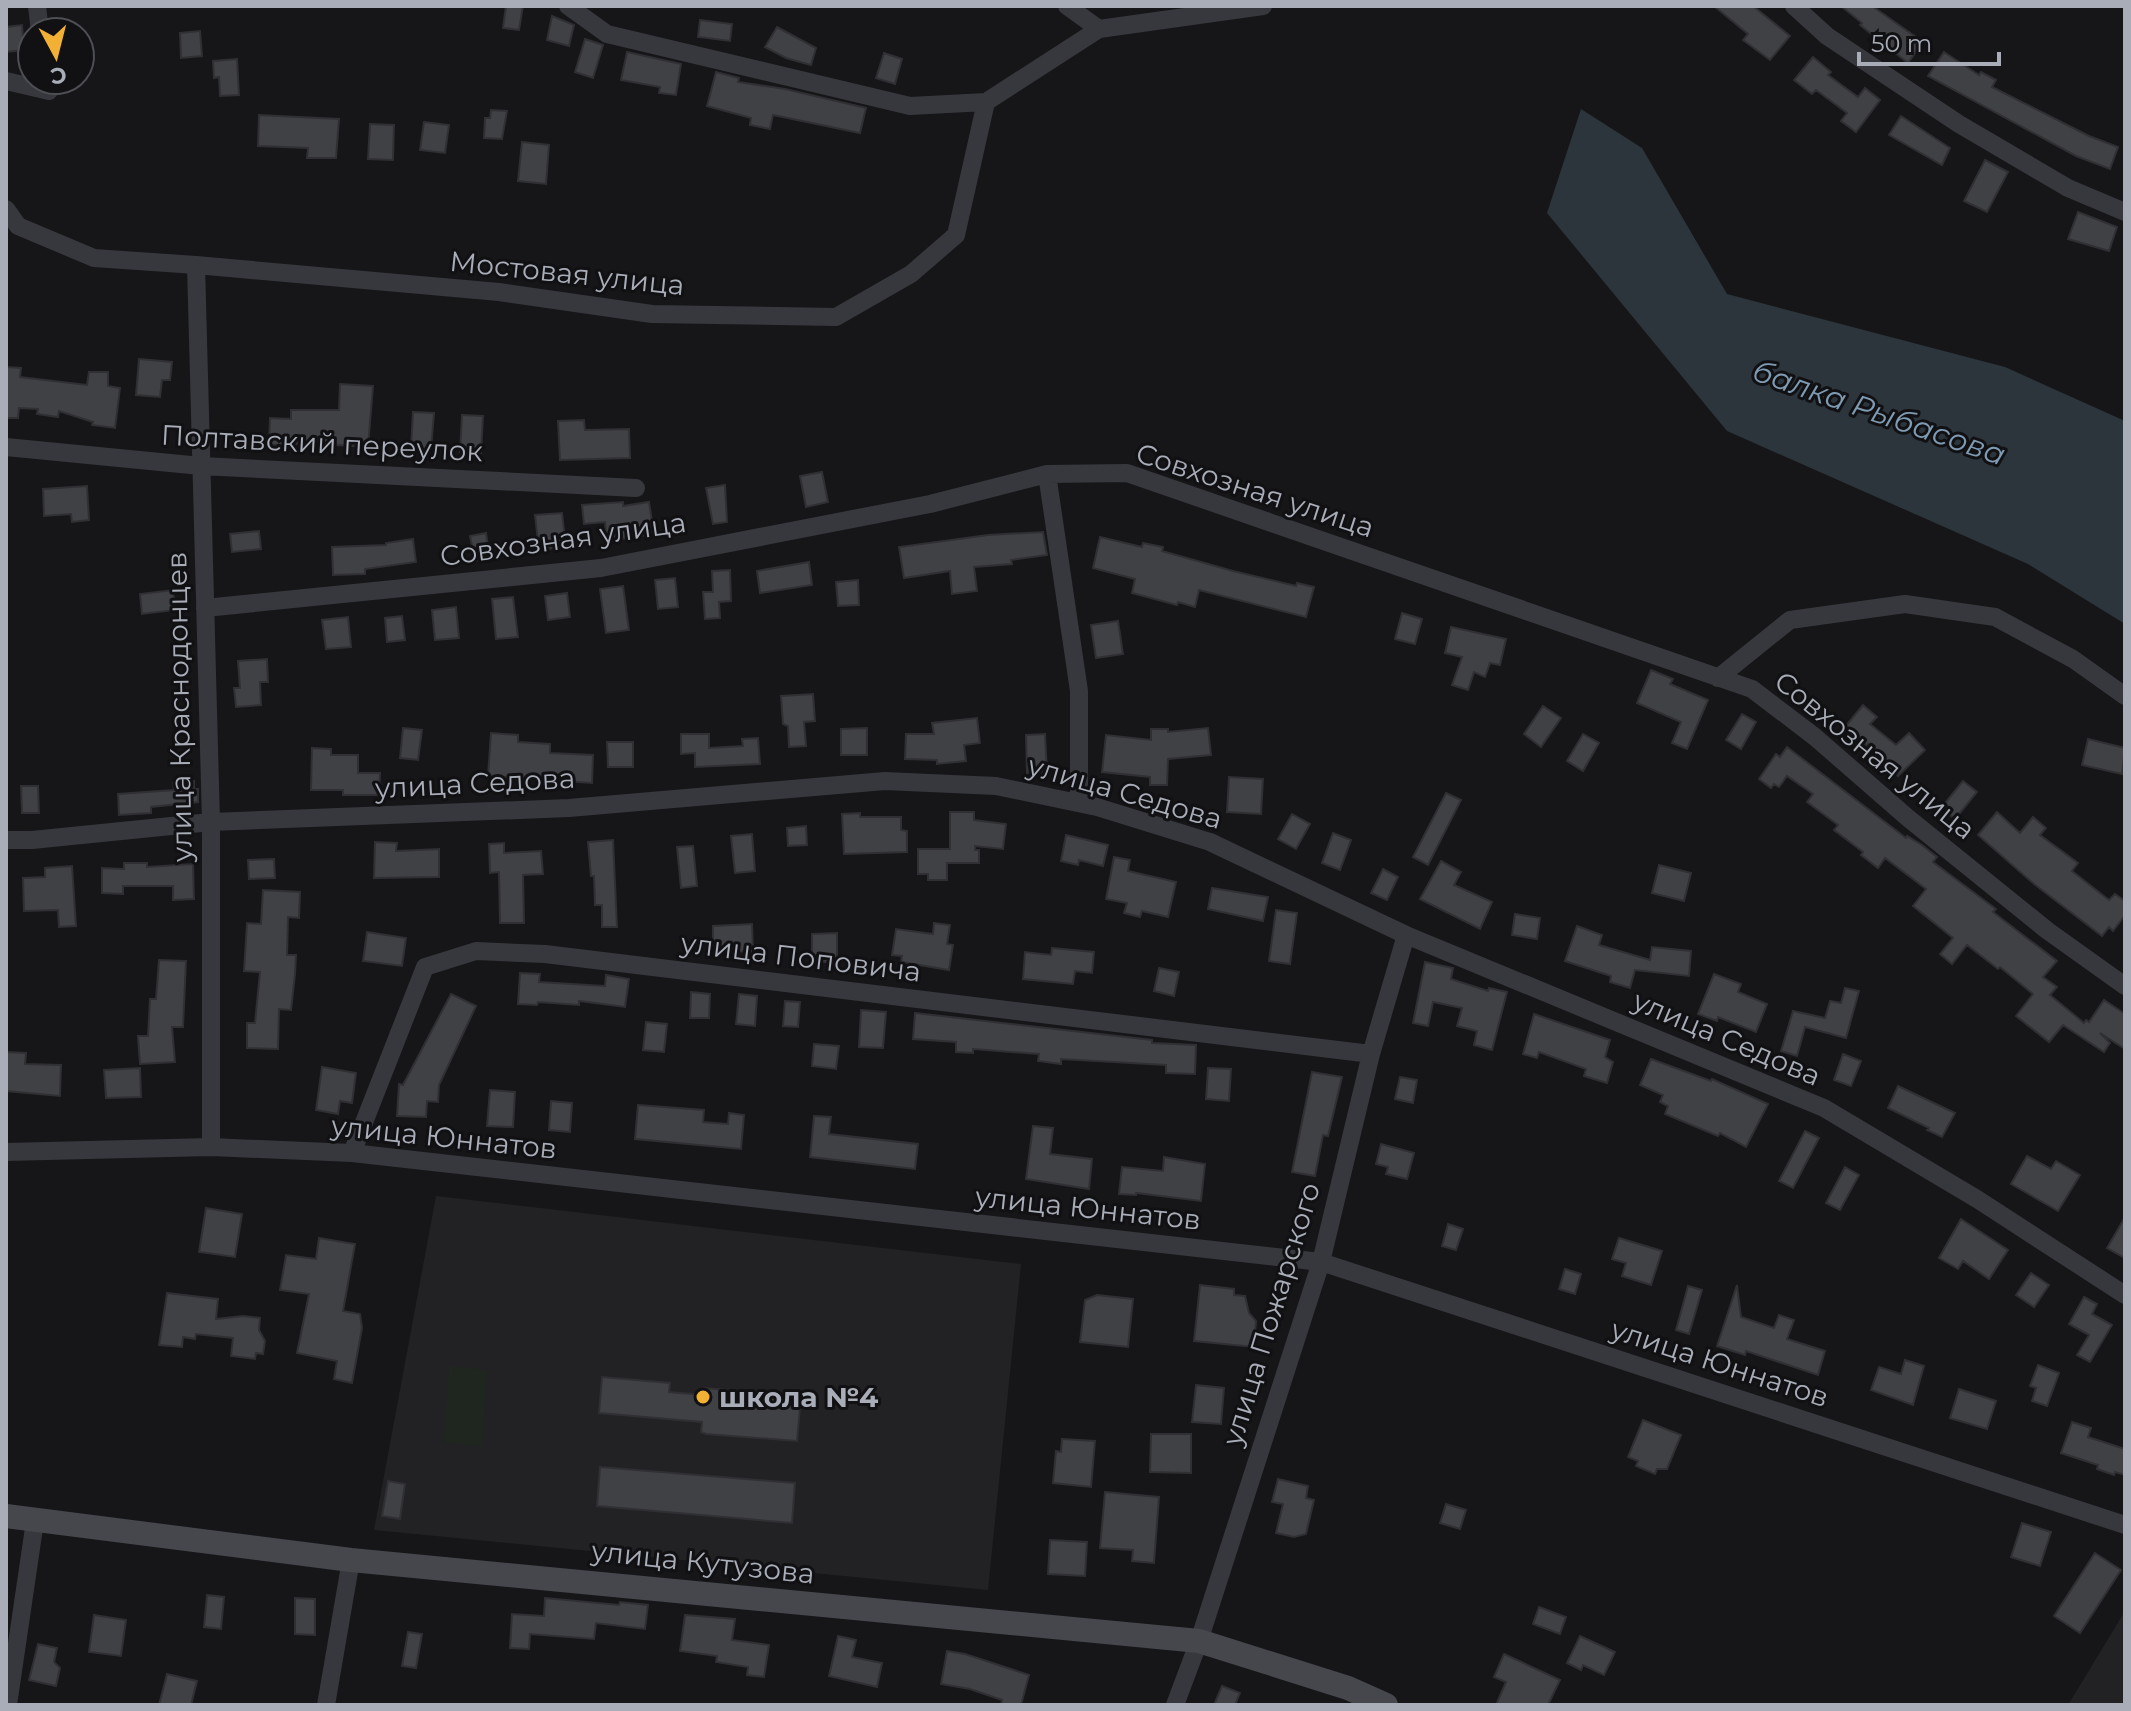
<svg xmlns="http://www.w3.org/2000/svg" width="2131" height="1711" viewBox="0 0 2131 1711" font-family="Montserrat,sans-serif">
<rect width="100%" height="100%" fill="#161618"/>
<path fill="#222225" d="M436,1196L1021,1264L988,1590L374,1530Z
M2125,1611V1705H2068Z"/>
<path fill="#1e261f" d="M449,1366L487,1370L482,1446L444,1442Z"/>
<path fill="#2c353c" d="M1581,109L1642,148L1727,294L2005,367L2125,421V624L2028,564L1727,431L1547,213Z"/>
<path fill="#404145" stroke="#303034" stroke-width="2" d="M506,6H523L519,30L503,28Z
M1714,6H1753L1790,36L1770,60L1743,40L1748,34Z
M1841,6H1872L1923,42L1908,63L1860,25L1862,23Z
M552,16L574,25L569,46L547,40Z
M700,20L732,24L730,41L698,37Z
M22,25L24,50L6,52V27Z
M777,27L816,48L811,65L786,58L765,47Z
M200,31L202,56L181,58L180,33Z
M585,39L603,45L593,78L575,72Z
M627,52L681,64L676,95L659,93L660,87L621,80Z
M1944,52L1979,75L1981,72L1996,80L1992,87L2089,136L2118,147L2110,169L2076,156L1928,76Z
M884,53L902,59L895,84L876,78Z
M1813,57L1831,72L1828,75L1858,97L1865,88L1880,100L1856,132L1841,121L1847,113L1816,90L1812,94L1794,80Z
M237,59L239,95L220,96L219,77L214,78L213,61Z
M716,72L739,78L738,82L785,89L866,108L860,133L773,115L770,129L750,125L751,118L707,106Z
M491,110L507,111L502,139L484,138L485,118H490Z
M259,115L339,119L336,158H307L308,148L258,146Z
M1901,116L1950,148L1942,165L1889,135Z
M424,122L449,125L445,153L420,150Z
M370,124L394,125L393,160L368,159Z
M522,142L549,145L546,184L518,181Z
M1985,160L2008,172L1987,212L1964,201Z
M2078,212L2117,227L2109,251L2068,239Z
M139,359L172,362L170,380H162L160,397L136,395Z
M6,367L21,368L20,377L87,385L89,372H108V386L120,388L115,428L92,425L93,422L59,411L58,417L37,414L38,409L19,408L18,418H6Z
M340,384L373,386L368,447L336,445V443L269,445L270,418L291,419V410H339Z
M413,412L434,413L431,449L411,448Z
M462,415L483,416L481,453L460,452Z
M584,420L585,430L629,429L630,458L560,460L558,421Z
M822,472L828,502L806,507L800,476Z
M725,485L727,522L713,524L706,488Z
M87,486L89,520L72,522L71,514L44,516L43,489Z
M623,502V506L649,502L654,534L607,541L605,522L584,524L582,505Z
M562,513L566,547L539,550L535,515Z
M259,531L261,549L232,552L230,534Z
M1043,532L1047,555L1011,560L1012,564L974,567L977,591L952,594L950,571L904,578L899,547L988,535Z
M486,533L490,559L475,561L470,536Z
M1100,537L1142,547L1143,543L1163,547L1162,551L1233,571L1296,586L1297,583L1314,587L1306,617L1199,590L1195,607L1178,602L1177,605L1132,593L1135,579L1093,568Z
M413,539L416,562L365,569V574L333,575L332,547L386,545V543Z
M809,562L812,585L760,593L757,571Z
M730,570L731,601L719,602L720,618L705,619L703,592H713L712,571Z
M675,578L678,607L658,609L655,580Z
M858,580L859,605L838,606L836,582Z
M623,586L629,630L606,633L600,589Z
M173,590L175,610L142,614L140,594Z
M567,593L570,617L548,620L545,596Z
M513,597L518,637L496,639L492,599Z
M456,607L459,638L435,640L432,610Z
M1402,613L1422,619L1415,644L1395,639Z
M402,616L405,640L387,642L385,618Z
M348,617L351,647L326,649L322,620Z
M1118,621L1123,654L1096,658L1091,625Z
M1451,627L1506,639L1500,665L1490,663L1485,677L1474,672L1468,690L1452,685L1462,657L1445,653Z
M267,659L268,682H260L261,705L236,707L234,688H240L238,661Z
M1651,670L1673,679L1670,684L1708,700L1687,749L1672,743L1681,722L1637,703Z
M813,694L815,721L804,722L806,746L789,747L788,726L783,724L781,696Z
M1863,705L1877,717L1870,724L1896,745L1909,733L1925,750L1898,776L1868,744L1867,746L1845,727Z
M1543,706L1561,718L1541,747L1524,734Z
M1742,714L1756,722L1741,749L1726,740Z
M977,718L980,743L964,745L966,761L937,764V760L905,759L906,734H934L932,723Z
M403,728L422,730L418,760L400,758Z
M867,728V755H841V729Z
M1208,728L1211,755L1168,759L1167,785H1150V777L1102,772L1106,735L1151,740V729H1168V732Z
M491,733L518,735V742L550,744V753L593,755L592,783L488,776Z
M681,734H709V748L743,746L742,739L758,738L760,764L695,767V753L681,754Z
M1045,734L1047,773H1027L1026,735Z
M1583,734L1599,743L1583,771L1567,761Z
M2088,739L2125,748L2122,774L2082,765Z
M607,742H633V767H608Z
M1787,747L1906,838L1907,836L1922,845L1937,857L1933,862L1996,909L1993,912L2057,961L2043,977L2057,987L2050,995L2084,1023L2086,1020L2089,1022L2104,1000L2125,1014V1049L2100,1033L2110,1043L2104,1052L2063,1025L2049,1042L2016,1016L2033,994L2000,967L1998,969L1967,945L1952,964L1940,954L1953,938L1913,906L1926,889L1885,858L1878,868L1861,855L1863,852L1834,830L1838,825L1807,802L1813,794L1787,776L1779,787L1774,784L1771,788L1759,779L1776,754L1780,757Z
M312,748L331,749V755H358V773H380L379,795H343V790H311Z
M1229,777L1263,779L1261,814L1227,812Z
M194,781V789H198V802L151,807V813L119,815L118,794L174,790L173,783Z
M1963,781L1977,792L1955,819L1941,808Z
M21,786H38L39,813H22Z
M1446,793L1461,800L1428,865L1413,857Z
M950,812H974V820L1006,824L1003,849L975,846V850H979V863H947V880H928V874H918V849H950Z
M1997,812L2020,833L2033,817L2046,828L2040,835L2078,863L2072,871L2109,900L2115,894L2125,901V915L2113,931L2109,927L2102,936L2034,884L1978,835Z
M860,813V817H901V830L907,831V852L844,854L842,814Z
M1292,814L1310,824L1296,849L1278,839Z
M806,826L807,845L788,846L787,828Z
M1333,833L1351,840L1340,870L1322,863Z
M752,834L755,871L735,873L731,836Z
M1066,835L1108,845L1103,866L1079,860L1078,865L1061,861Z
M613,840L617,927H602V905H595L594,876H591L588,842Z
M375,842L397,843L396,851L439,849V877L374,878Z
M504,843V853L541,851L543,874L523,875L524,923H500L499,872L490,873L489,844Z
M693,846L697,886L681,888L677,847Z
M1114,857L1130,860L1128,871L1176,882L1168,917L1142,911L1140,917L1124,913L1127,903L1106,899Z
M274,859L275,878L249,879L248,860Z
M1441,861L1461,872L1454,885L1492,902L1480,929L1420,899Z
M124,863H147V867L193,864L194,899L173,900V886H123V894L102,893V868L124,869Z
M1659,865L1691,873L1684,901L1652,893Z
M72,866L76,926L59,927L58,910L24,911L23,878L45,877V868Z
M1383,869L1398,877L1387,900L1371,893Z
M1212,888L1268,897L1263,921L1208,909Z
M263,890L300,892L299,918L288,917L287,955H296L295,974L291,1010L279,1009L278,1049L247,1048V1023H255L260,972L244,971L247,923L261,924Z
M1276,910L1297,913L1290,964L1269,961Z
M1515,914L1540,918L1537,939L1512,935Z
M934,923L950,925L947,944L953,945L949,970L901,962L902,956L892,955L896,929L933,934Z
M752,924L753,952L713,950V926Z
M1577,926L1602,935L1599,945L1650,960L1652,947L1691,951L1689,976L1635,970L1630,988L1610,982L1611,976L1565,961Z
M367,932L406,938L402,966L363,961Z
M837,933V962H820V955H812V934Z
M1052,948L1094,952L1092,973L1075,971L1073,984L1023,979L1025,952L1051,955Z
M159,960L186,961L183,1027H172L175,1062L140,1064L138,1036H148L150,999H156Z
M1425,962L1453,968L1451,979L1488,991L1489,988L1507,992L1492,1050L1474,1045L1477,1031L1457,1026L1462,1008L1433,1002L1428,1026L1413,1023Z
M1159,968L1179,972L1174,996L1154,991Z
M520,973L540,974L539,982L605,986L606,975L629,979L625,1007L579,1001V1005L538,1002L537,1005L518,1004Z
M1714,974L1741,984L1738,992L1767,1004L1756,1032L1718,1017L1717,1021L1698,1014Z
M1845,988L1859,991L1846,1038L1805,1027L1797,1056L1781,1051L1793,1011L1825,1018L1830,1001L1841,1003Z
M691,992L710,994L709,1018H690Z
M451,994L476,1006L439,1085L438,1102L427,1101L426,1117L397,1116L399,1084L403,1085Z
M739,994L757,996L755,1026L736,1024Z
M785,1001L800,1002L798,1027L783,1026Z
M861,1010L886,1012L883,1048L859,1047Z
M915,1013L1152,1040V1043L1196,1045L1195,1074L1166,1073V1065L1061,1059V1064L1038,1061L1039,1054L973,1049V1053L956,1052V1042L913,1039Z
M1534,1014L1610,1040L1605,1057L1613,1062L1607,1083L1584,1076L1586,1069L1539,1052L1537,1058L1523,1054Z
M646,1022L667,1024L664,1052L643,1050Z
M814,1044L839,1046L836,1069L812,1066Z
M6,1052L26,1053L25,1064L61,1065L60,1096L6,1091Z
M1843,1054L1861,1061L1851,1086L1834,1080Z
M1651,1059L1711,1081L1712,1079L1768,1104L1746,1147L1720,1133L1718,1136L1665,1114L1668,1106L1660,1102L1663,1095L1640,1085Z
M322,1067L356,1073L352,1103L340,1101L338,1114L316,1110Z
M140,1068L141,1097L106,1098L104,1070Z
M1208,1068L1231,1069L1229,1101L1206,1099Z
M1312,1072L1342,1077L1328,1136L1323,1135L1315,1176L1292,1172Z
M1400,1077L1417,1080L1413,1103L1395,1099Z
M1898,1086L1955,1113L1942,1137L1927,1130L1929,1128L1888,1108Z
M490,1090L515,1092L513,1127L487,1126Z
M551,1101L572,1103L570,1132L549,1130Z
M638,1105L704,1110L703,1122L728,1124L729,1113L744,1115L741,1149L635,1139Z
M814,1116L831,1117L829,1134L918,1144L915,1169L810,1157Z
M1033,1126L1053,1128L1050,1154L1092,1159L1089,1189L1026,1179Z
M1805,1131L1819,1138L1793,1188L1779,1181Z
M1381,1144L1414,1153L1407,1179L1386,1174L1388,1167L1376,1164Z
M2027,1156L2051,1169L2056,1161L2080,1175L2058,1211L2011,1184Z
M1164,1157L1205,1164L1201,1201L1136,1193V1195L1119,1194L1122,1167L1163,1171Z
M1845,1167L1859,1175L1840,1210L1826,1203Z
M206,1208L242,1214L235,1257L199,1252Z
M2125,1217V1258L2107,1248Z
M1961,1219L2008,1250L1989,1279L1963,1261L1958,1269L1939,1258Z
M1448,1224L1463,1229L1456,1250L1442,1246Z
M319,1238L355,1244L343,1311L360,1314L362,1328L352,1383L334,1379L337,1361L297,1353L309,1294L280,1290L286,1255L316,1259Z
M1619,1238L1662,1251L1651,1285L1622,1276L1626,1263L1612,1259Z
M1565,1269L1581,1274L1575,1294L1559,1289Z
M2031,1273L2049,1285L2034,1307L2016,1295Z
M1200,1285L1234,1289V1295L1245,1296L1249,1313L1256,1321L1254,1347L1194,1341Z
M1737,1285L1741,1317L1774,1328L1779,1315L1794,1320L1787,1339L1825,1351L1818,1375L1746,1351L1745,1355L1717,1346Z
M1688,1286L1702,1290L1689,1334L1676,1330Z
M167,1293L218,1299L216,1319L243,1316L260,1318L259,1330L265,1341L263,1354L256,1353L255,1359L231,1356L233,1338L196,1334L195,1339L183,1337L182,1347L159,1345Z
M1097,1295L1133,1299L1128,1347L1080,1342L1085,1300Z
M2084,1297L2097,1304L2092,1314L2112,1325L2090,1362L2077,1355L2089,1335L2069,1324Z
M1905,1360L1924,1366L1913,1405L1871,1390L1879,1367L1901,1374Z
M2038,1365L2059,1373L2047,1406L2032,1401L2036,1388L2030,1386Z
M602,1377L670,1383L669,1392L704,1395V1388L801,1396L797,1441L706,1434L701,1432L702,1422L599,1413Z
M1196,1385L1224,1388L1221,1424L1192,1422Z
M1959,1389L1996,1401L1987,1429L1950,1418Z
M1643,1420L1681,1435L1667,1469H1657L1655,1474L1636,1466L1638,1461L1628,1457Z
M2072,1422L2091,1428L2088,1437L2125,1449V1475L2115,1472L2114,1475L2097,1469L2098,1465L2061,1453Z
M1151,1434H1191V1473L1150,1472Z
M1062,1439L1095,1441L1091,1487L1053,1483L1056,1451L1061,1452Z
M600,1467L795,1483L792,1523L597,1506Z
M1278,1479L1308,1486L1306,1498L1314,1500L1306,1534L1294,1537L1276,1533L1283,1504L1272,1502Z
M388,1481L405,1484L400,1519L382,1516Z
M1105,1492L1159,1497L1154,1563L1132,1561L1133,1550L1100,1548Z
M1446,1504L1466,1510L1460,1529L1440,1523Z
M2022,1523L2051,1532L2040,1566L2011,1557Z
M1050,1540L1087,1542L1085,1576L1048,1574Z
M2095,1553L2121,1570L2080,1633L2054,1616Z
M207,1595L224,1597L221,1629L204,1627Z
M295,1598L315,1599V1635L295,1634Z
M545,1598L619,1605L620,1602L648,1605L645,1629L596,1623L594,1639L530,1634L529,1649L510,1648L512,1614L544,1616Z
M1539,1607L1566,1617L1560,1634L1533,1624Z
M94,1615L126,1620L121,1656L89,1652Z
M685,1615L735,1619L732,1640L769,1645L764,1677L747,1675L748,1667L716,1662L717,1656L680,1651Z
M408,1632L422,1634L416,1668L402,1666Z
M838,1636L856,1640L852,1657L882,1663L877,1687L829,1676Z
M1580,1636L1615,1652L1604,1675L1583,1665L1581,1670L1567,1663Z
M38,1644L57,1648L54,1662L60,1668L56,1686L29,1680Z
M947,1651L965,1654L1029,1675L1021,1705H1001L1002,1700L970,1689L941,1684Z
M1504,1654L1560,1680L1548,1705H1496L1506,1682L1494,1677Z
M167,1674L197,1681L191,1705H159Z
M1222,1686L1240,1693L1235,1705H1214Z"/>
<g fill="none" stroke-linecap="round" stroke-linejoin="round">
<path stroke="#37383d" stroke-width="18" d="M37,6L40,32
M568,6L607,34L910,106L986,102L1099,29L1263,6
M1067,6L1099,29
M1794,6L1827,36L1959,124L2068,188L2125,212
M6,81L49,91L47,80
M6,209L18,226L94,258L196,265L499,292L652,314L836,317L911,274L956,235L986,102
M196,265L211,822V1147
M6,447L201,466L636,488
M1047,474L1079,691V803
M205,608L601,568L930,504L1047,474L1127,473L1752,689L1815,737L1908,818L2048,931L2125,986
M1718,678L1790,620L1905,604L1995,617L2073,659L2125,696
M6,840H32L211,822L569,808L885,781L996,786L1097,807L1210,842L1406,935L1824,1108L1977,1199L2125,1295
M6,1152L211,1147L352,1153L1321,1262L2125,1525
M352,1153L425,967L476,951L545,954L1371,1054
M8,1705L35,1521
M326,1705L351,1560
M1175,1705L1199,1641L1321,1262L1371,1054L1406,935"/>
<path stroke="#45474d" stroke-width="24" d="M6,1516L351,1560L1199,1641L1348,1688L1386,1705"/>
</g>
<circle fill="#f2b134" stroke="#111113" stroke-width="3" cx="703" cy="1397" r="8"/>
<g text-anchor="middle" stroke-width="6" stroke-linejoin="round" paint-order="stroke">
<g font-size="28" fill="#a8adb8" stroke="#111113">
<text transform="translate(567 273) rotate(6)" y="10">Мостовая улица</text>
<text transform="translate(322 443) rotate(3)" y="10">Полтавский переулок</text>
<text transform="translate(1255 490) rotate(18)" y="10">Совхозная улица</text>
<text transform="translate(563 539) rotate(-8)" y="10">Совхозная улица</text>
<text transform="translate(179 707) rotate(-91)" y="10">улица Краснодонцев</text>
<text transform="translate(1875 755) rotate(39)" y="10">Совхозная улица</text>
<text transform="translate(475 783) rotate(-3)" y="10">улица Седова</text>
<text transform="translate(1125 792) rotate(16)" y="10">улица Седова</text>
<text transform="translate(801 957) rotate(7)" y="10">улица Поповича</text>
<text transform="translate(1727 1038) rotate(23)" y="10">улица Седова</text>
<text transform="translate(444 1137) rotate(6)" y="10">улица Юннатов</text>
<text transform="translate(1088 1208) rotate(6)" y="10">улица Юннатов</text>
<text transform="translate(1271 1314) rotate(-73)" y="10">улица Пожарского</text>
<text transform="translate(1720 1363) rotate(18)" y="10">улица Юннатов</text>
<text transform="translate(703 1562) rotate(6)" y="10">улица Кутузова</text>
</g>
<g font-size="28" font-weight="bold" fill="#a8adb8" stroke="#111113" text-anchor="start">
<text x="719" y="1407">школа №4</text>
</g>
<g font-size="30" font-style="italic" fill="#7f9bb3" stroke="#111113">
<text transform="translate(1879 413) rotate(19)" y="10">балка Рыбасова</text>
</g>
</g>
<rect width="2131" height="1711" fill="none" stroke="#a8adb8" stroke-width="16"/>
<g transform="translate(56 56) rotate(173)"><circle r="38" fill="#111113" stroke="#4d4f55" stroke-width="2"/>
<path d="M0-6L14 30L0 20L-14 30Z" fill="#f2b134"/>
<text y="-12" font-size="22" font-weight="bold" text-anchor="middle" fill="#a8adb8">С</text>
</g>
<path d="M1859 52v12h140v-12" fill="none" stroke="#a8adb8" stroke-width="4"/>
<text x="1871" y="52" font-size="24" fill="#a8adb8" stroke="#111113" stroke-width="6" paint-order="stroke">50 m</text>
</svg>
